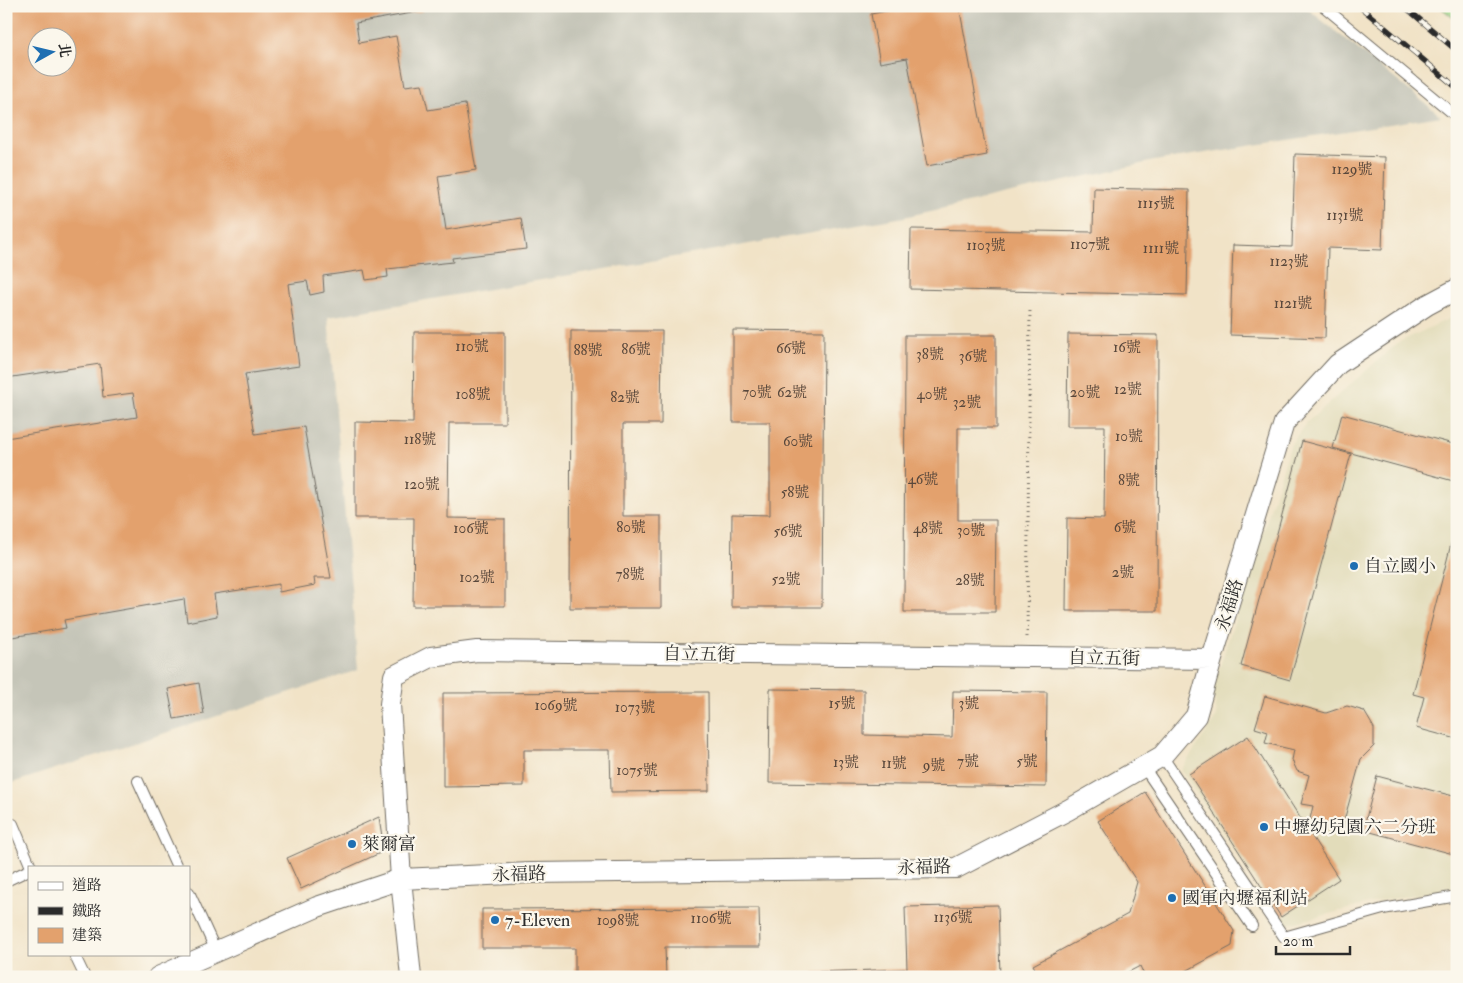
<svg xmlns="http://www.w3.org/2000/svg" width="1463" height="983" viewBox="0 0 1463 983" font-family="'IM FELL Double Pica','Noto Serif TC',serif">
<rect width="100%" height="100%" fill="#fbf7ec"/>
<filter id="ink" filterUnits="userSpaceOnUse"><feTurbulence type="fractalNoise" baseFrequency=".02" numOctaves="2"/><feDisplacementMap in="SourceGraphic" scale="10" xChannelSelector="R" yChannelSelector="G"/><feConvolveMatrix kernelMatrix="1 2 1 2 8 2 1 2 1" color-interpolation-filters="sRGB"/></filter>
<filter id="wash" filterUnits="userSpaceOnUse"><feTurbulence type="fractalNoise" baseFrequency=".0096" numOctaves="4" result="noise"/><feDisplacementMap in="SourceGraphic" scale="20" xChannelSelector="R" yChannelSelector="G"/><feGaussianBlur stdDeviation="1.12" result="paint"/><feColorMatrix in="noise" values="0 0 0 0 0 0 0 0 0 0 0 0 0 0 0 0 0 1.4 0 .05"/><feComposite in="paint" operator="in"/></filter>
<g filter="url(#wash)">
<rect width="100%" height="100%" fill="#f1e3c7"/>
<path fill="#e2dcba" d="M1457,315V887L1380,901L1285,925L1181,770L1217,716L1213,688L1291,444L1306,423L1399,342Z"/>
<path fill="#c5c5b8" fill-rule="evenodd" d="M6,6H1304L1441,116L1154,161L904,217L328,317L358,670L6,785ZM38,38H68V68H38Z"/>
<path fill="#a1d789" stroke="#66815a" d="M1439,6H1457V21Z"/>
<g id="blocks">
<path fill="#e3a16d" fill-rule="evenodd" d="M6,6H422L423,11L356,23L359,43L396,36L405,86L422,84L428,110L465,104L476,170L438,176L446,230L521,218L526,249L452,258L453,262L387,269L388,277L366,280L364,270L323,276L324,292L310,295L307,281L288,284L299,366L245,374L255,434L304,427L331,578H314L315,585L279,592V584L214,594L217,616L187,622L184,599L64,620L66,628L6,638V438L137,417L133,393L103,397L100,364L6,378ZM38,38H68V68H38Z
M902,6H959L987,155L927,166L907,58L880,63L871,14L902,8Z
M1295,154L1385,157L1382,250L1328,248L1325,338L1230,335L1233,245L1292,247Z
M1094,188L1189,190L1187,295L910,289L911,229L1093,232Z
M733,330L824,331L822,607H731L732,514L770,515V422H733Z
M571,331H662L661,424H623V516H661V608H570Z
M414,332H505V423H449L448,518L505,519V606H413L414,518H355V422L413,423Z
M1068,334L1158,335L1157,611H1066L1067,518L1104,519L1105,426H1067Z
M905,335H996V428H958V520H996L995,612H904Z
M1342,414L1457,445V482L1333,448Z
M1302,441L1351,454L1290,680L1241,666Z
M1453,536L1457,537V739L1416,728L1424,697L1413,694Z
M199,683L204,714L174,719L168,689Z
M770,689L864,690V735L952,737L953,691L1047,692L1046,787L769,783Z
M708,692L709,791L611,792L610,750H524V786L443,787V693Z
M1265,696L1326,713L1347,706L1364,711L1374,728V746L1361,759L1342,828L1310,819L1313,806L1301,804L1309,775L1297,771L1292,760L1294,750L1265,743L1268,732L1255,728Z
M1248,736L1339,879L1281,917L1189,774Z
M1377,776L1457,797V855L1363,830Z
M1145,792L1234,931L1232,946L1175,977H1145L1140,966L1119,977H1040L1033,965L1128,914L1137,882L1098,821Z
M379,817L383,843L380,853L301,889L287,858Z
M998,905L1000,977H815L814,972L907,969L905,907Z
M759,908L760,947H665L666,977H575V948H482V909Z"/>
</g>
</g>
<g filter="url(#ink)">
<use href="#blocks" fill-opacity="0" stroke="#706b62" stroke-width="1"/>
<g fill="none" stroke-linecap="round" stroke-linejoin="round">
<defs>
<path id="service" d="M1323,6L1457,117
M1162,756L1284,937L1383,909L1457,896
M1143,766L1252,926
M138,781L177,867
M13,824L31,867
M6,881L29,870
M189,892L216,951
M74,954L85,977
M1456,977L1457,976"/>
<path id="minor" d="M158,977L317,907L401,879L531,873L956,868L1068,810L1162,756L1196,716L1212,659L1284,423L1338,364L1427,305L1457,289
M411,977L401,879L390,704L394,676L431,657L477,651L1212,659"/>
</defs>
<use href="#service" stroke="#706b62" stroke-width="12"/>
<use href="#minor" stroke="#706b62" stroke-width="22"/>
<path stroke="#706b62" stroke-width="3" stroke-dasharray="1 4" stroke-linecap="butt" d="M1027,637L1030,307"/>
<use href="#service" stroke="#fff" stroke-width="10"/>
<use href="#minor" stroke="#fff" stroke-width="20"/>
<defs>
<path id="rail" d="M1359,6L1457,88
M1404,6L1457,51"/>
</defs>
<use href="#rail" stroke="#2b2b2b" stroke-width="5.5"/>
<use href="#rail" stroke="#fbf7ec" stroke-width="4" stroke-dasharray="11" stroke-linecap="butt"/>
</g>
</g>
<g fill="#1f6fb2" stroke="#fbf7ec" stroke-width="2">
<circle cx="1354" cy="566" r="5"/>
<circle cx="1264" cy="827" r="5"/>
<circle cx="352" cy="844" r="5"/>
<circle cx="1172" cy="898" r="5"/>
<circle cx="495" cy="920" r="5"/>
</g>
<g text-anchor="middle" stroke-width="4.5" stroke-linejoin="round" paint-order="stroke">
<g font-size="15" fill="#59483c">
<text x="1352" y="174">1129號</text>
<text x="1156" y="208">1115號</text>
<text x="1345" y="220">1131號</text>
<text x="1090" y="249">1107號</text>
<text x="986" y="250">1103號</text>
<text x="1161" y="253">1111號</text>
<text x="1289" y="266">1123號</text>
<text x="1293" y="308">1121號</text>
<text x="472" y="351">110號</text>
<text x="1127" y="352">16號</text>
<text x="791" y="353">66號</text>
<text x="636" y="354">86號</text>
<text x="588" y="355">88號</text>
<text x="930" y="359">38號</text>
<text x="973" y="361">36號</text>
<text x="1128" y="394">12號</text>
<text x="757" y="397">70號</text>
<text x="792" y="397">62號</text>
<text x="1085" y="397">20號</text>
<text x="473" y="399">108號</text>
<text x="932" y="399">40號</text>
<text x="625" y="402">82號</text>
<text x="967" y="407">32號</text>
<text x="1129" y="441">10號</text>
<text x="420" y="444">118號</text>
<text x="798" y="446">60號</text>
<text x="923" y="484">46號</text>
<text x="1129" y="485">8號</text>
<text x="422" y="489">120號</text>
<text x="795" y="497">58號</text>
<text x="631" y="532">80號</text>
<text x="1125" y="532">6號</text>
<text x="471" y="533">106號</text>
<text x="928" y="533">48號</text>
<text x="971" y="535">30號</text>
<text x="788" y="536">56號</text>
<text x="1123" y="577">2號</text>
<text x="630" y="579">78號</text>
<text x="477" y="582">102號</text>
<text x="786" y="584">52號</text>
<text x="970" y="585">28號</text>
<text x="842" y="708">15號</text>
<text x="969" y="708">3號</text>
<text x="556" y="710">1069號</text>
<text x="635" y="712">1073號</text>
<text x="968" y="766">7號</text>
<text x="1027" y="766">5號</text>
<text x="846" y="767">13號</text>
<text x="894" y="768">11號</text>
<text x="934" y="770">9號</text>
<text x="637" y="775">1075號</text>
<text x="953" y="922">1136號</text>
<text x="711" y="923">1106號</text>
<text x="618" y="925">1098號</text>
</g>
<g font-size="18" fill="#2b2b2b" stroke="#fbf7ec" text-anchor="start">
<text x="1364" y="572">自立國小</text>
<text x="1274" y="833">中壢幼兒園六二分班</text>
<text x="362" y="850">萊爾富</text>
<text x="1182" y="904">國軍內壢福利站</text>
<text x="505" y="926">7-Eleven</text>
</g>
<g font-size="18" fill="#2b2b2b" stroke="#fbf7ec">
<text transform="translate(1229 605) rotate(-73)" y="6">永福路</text>
<text transform="translate(699 654) rotate(1)" y="6">自立五街</text>
<text transform="translate(1104 658) rotate(1)" y="6">自立五街</text>
<text transform="translate(924 867) rotate(-2)" y="6">永福路</text>
<text transform="translate(519 874) rotate(-2)" y="6">永福路</text>
</g>
</g>
<rect width="1463" height="983" fill="none" stroke="#fbf7ec" stroke-width="25"/>
<rect x="28" y="866" width="162" height="90" fill="#fbf7ec" stroke="#a8a59f"/>
<rect x="38" y="882" width="25" height="8" fill="#ffffff" stroke="#a8a59f"/>
<text x="72" y="890" font-size="15" fill="#2b2b2b">道路</text>
<rect x="38" y="907" width="25" height="8" fill="#2b2b2b" stroke="#a8a59f"/>
<text x="72" y="916" font-size="15" fill="#2b2b2b">鐵路</text>
<rect x="38" y="928" width="25" height="15" fill="#e3a16d" stroke="#a8a59f"/>
<text x="72" y="940" font-size="15" fill="#2b2b2b">建築</text>
<g transform="translate(52 52) rotate(82)"><circle r="24" fill="#fbf7ec" stroke="#a8a59f"/>
<path d="M0-4L9 19L0 12L-9 19Z" fill="#1f6fb2"/>
<text y="-8" font-size="14" font-weight="bold" text-anchor="middle" fill="#2b2b2b">北</text>
</g>
<path d="M1276 946v8h74v-8" fill="none" stroke="#2b2b2b" stroke-width="2.5"/>
<text x="1283" y="946" font-size="15" fill="#2b2b2b" stroke="#fbf7ec" stroke-width="4" paint-order="stroke">20 m</text>
</svg>
